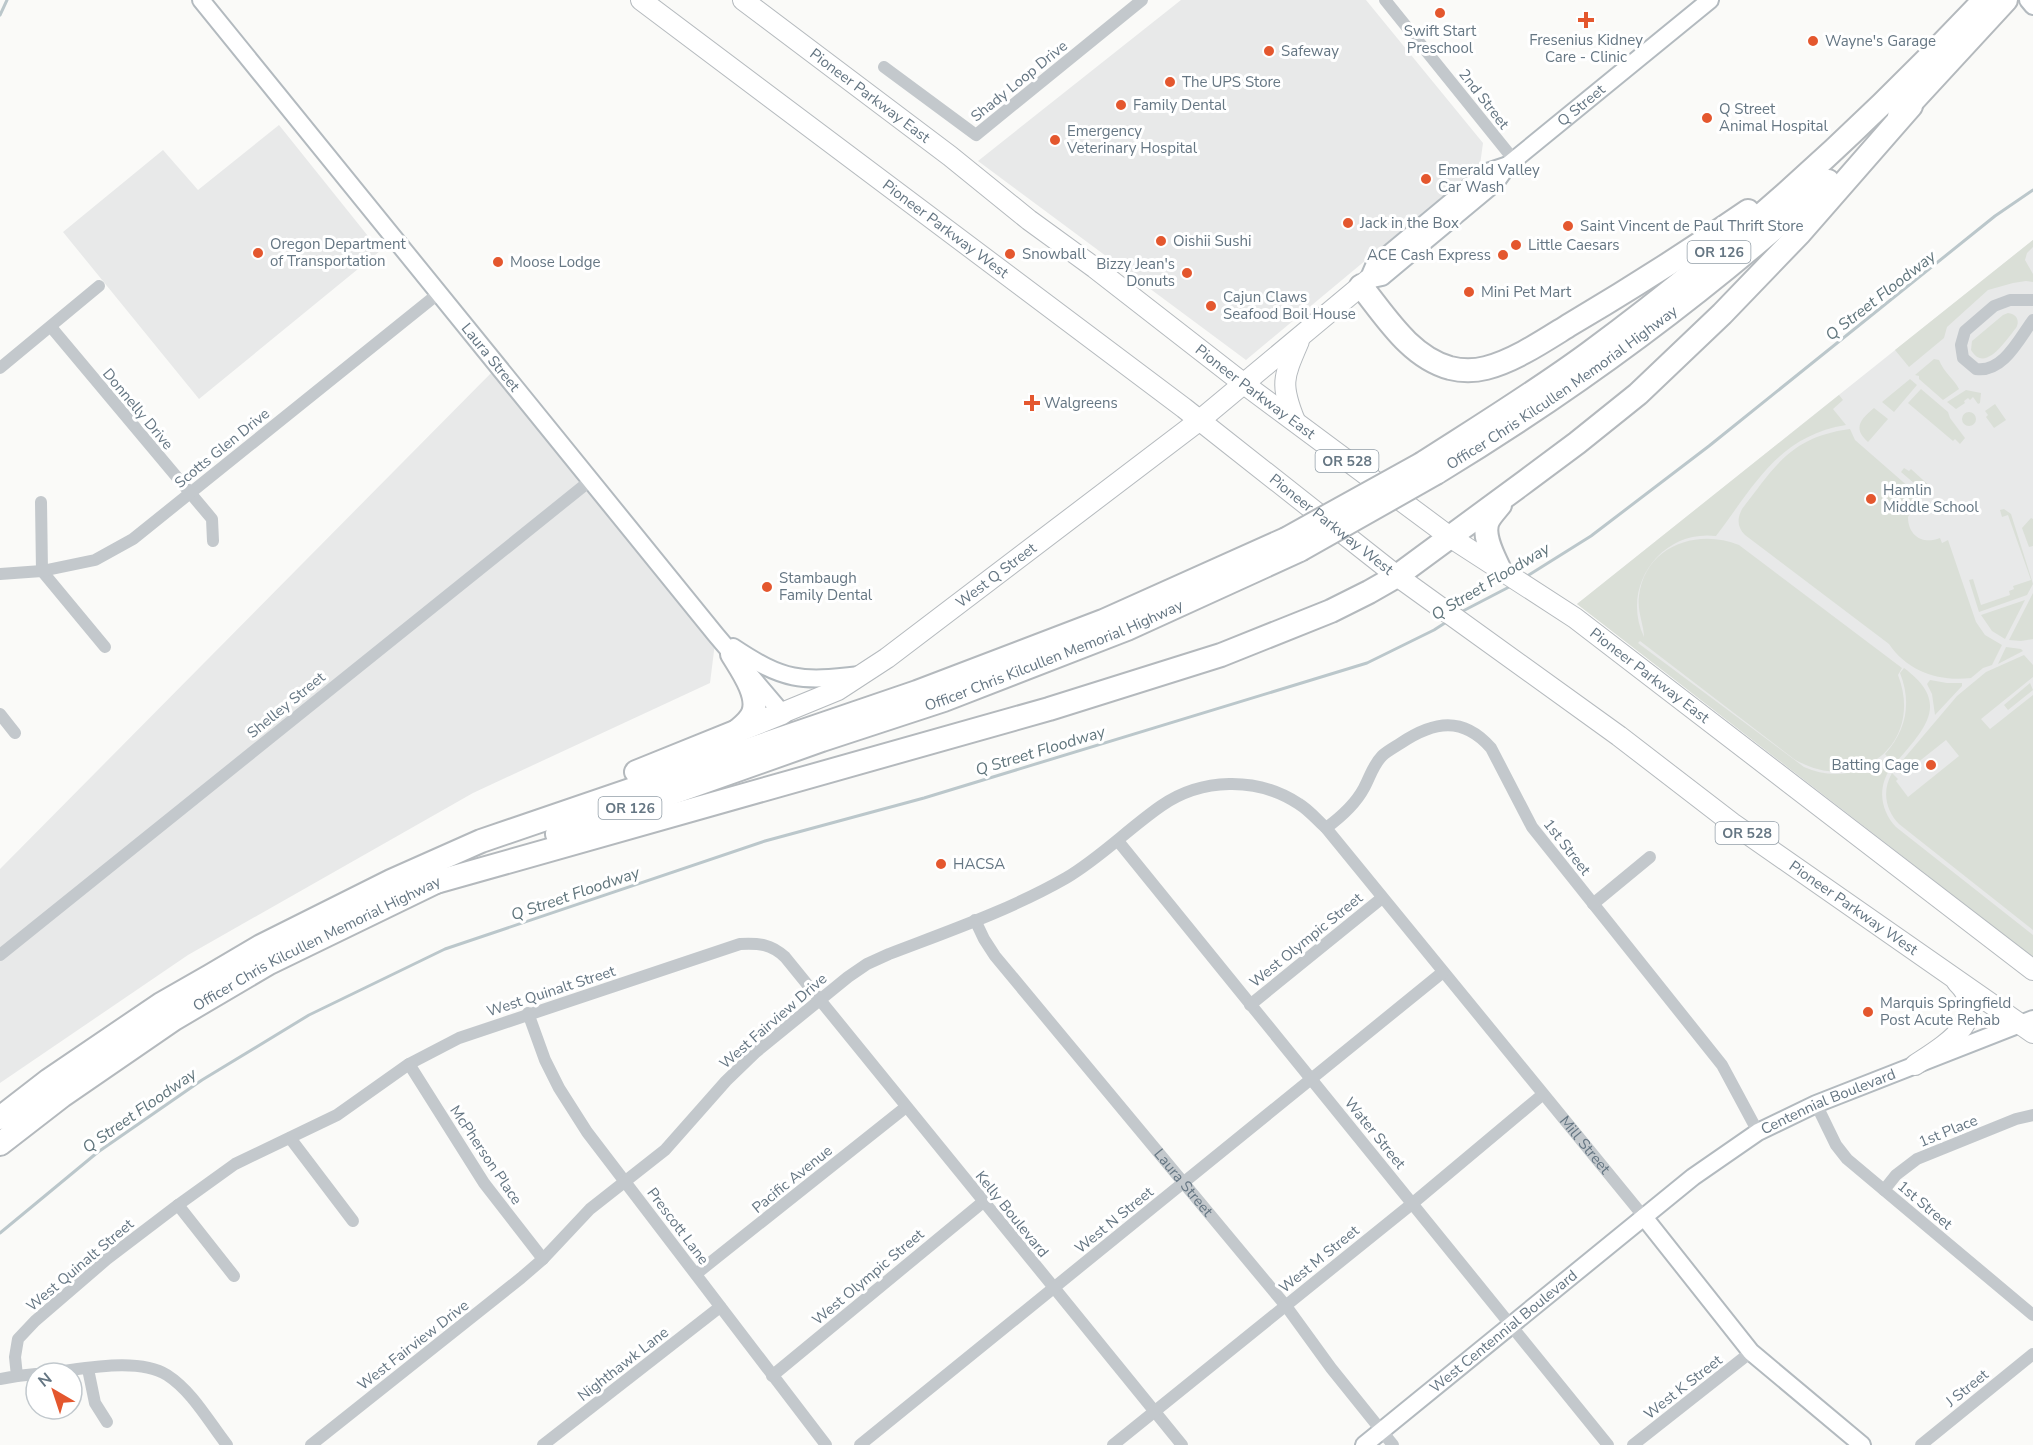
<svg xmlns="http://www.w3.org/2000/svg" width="2033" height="1445" viewBox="0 0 2033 1445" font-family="'Nunito Sans',sans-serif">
<rect width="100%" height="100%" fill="#fafaf8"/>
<path fill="#e8e9e9" d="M1181,0H1366L1483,143L1480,165L1246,360L978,161Z
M279,125L380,251L199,399L63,232L163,150L198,190Z
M2033,240V957L1577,604Z
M498,366L716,635L710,683L473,793L188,955L0,1083V869Z"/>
<path fill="#dadfd7" d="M2033,240V247L2027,253L2025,260L2033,274V282L2026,281L2013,283L1988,290L1947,327L1944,338L1909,367L1895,350Z
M2008,313C2017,314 2020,321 2016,328C2006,340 1985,374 1971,350L1972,341L2003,315Z
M1934,359L1939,360C1944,373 1955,380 1959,389L1943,400L1919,379V376L1915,375Z
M1910,379L1917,385L1894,412L1882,402Z
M1921,389L1948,412L1950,418L1965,438L1960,444L1955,439L1953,441L1908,403Z
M1966,390L1981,393L1980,403L1978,404L1973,397L1970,400L1968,398L1964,401L1965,403L1956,409L1947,402Z
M1839,395L1843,400L1833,409L1846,425C1778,436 1754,486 1716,536C1661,529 1620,587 1644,637C1644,625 1637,612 1639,596C1645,546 1697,528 1739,545L1902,668L1898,675C1925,744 1857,797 1794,759L1640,641L1638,643L1804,767C1830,779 1858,775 1881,759L1890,769C1877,789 1881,811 1896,827L2033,935V957L1577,604Z
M1995,404L2006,420L1994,428L1986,417L1988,415L1985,411Z
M1874,408L1888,419L1868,442C1852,428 1861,419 1874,408Z
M1962 419a7 7 0 1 1 14 0a7 7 0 1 1-14 0Z
M1850,429L1855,440L1918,495L1913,500L1917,503L1908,517C1908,536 1923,545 1940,538L1942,543L1948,540L1976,622L1985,635L2002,645L1992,665L1983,668L1971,678C1939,682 1907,671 1889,644L1745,535C1737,527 1737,519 1742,509C1776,465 1791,437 1850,429Z
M1904,468L1909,471L1911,469L1934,490L1929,496L1901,472Z
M2004,509L2011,514L2033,584L2027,595L1979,612L1969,580L1973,579L1981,605L2010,595L2009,591L2014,589L2013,586L2031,580L2008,515L2002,517L2000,510Z
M2031,518L2033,519V546L2029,547L2022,528Z
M2033,593V639L2021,641L2009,640Z
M2025,600L2005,639L1992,631L1981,615Z
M2006,647L2021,649L2023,651L1998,664Z
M2024,655L2033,665V677L1981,719L1990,729L2033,695V930L1899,824C1885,810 1882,790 1892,773L1898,779L1896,781L1908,797L1959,756L1946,740L1902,775L1896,768L1957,696L1986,672Z
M1904,668C1953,704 1923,730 1894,765L1885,754C1906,731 1912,703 1900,673Z
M1930,680L1947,683H1962V686L1935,715L1932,694L1927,684Z
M2030,683L2033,690L2008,710L2004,705Z"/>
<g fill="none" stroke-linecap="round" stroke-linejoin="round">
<path stroke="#bbc7cb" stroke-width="3" d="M0,15L7,0
M1524,578L1591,536L1709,446L1995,216L2033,190
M1461,612L1511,586
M0,1233L98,1152L202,1080L309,1015L445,949L765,841L924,798L1367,663L1434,630L1448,621"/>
<defs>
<g id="secondary">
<path id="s3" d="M201,0L716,635L782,713"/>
<path d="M2028,0L2033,6"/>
<path id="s4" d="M1368,280L1382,277L1496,182L1508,165L1710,0"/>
<path d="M1368,280L1374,266L1487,172L1508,165"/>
<path d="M733,647C784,681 800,682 860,675"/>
<path d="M1644,1217L1751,1352L1862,1445"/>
<path id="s5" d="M1364,1445L1693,1177L1758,1132L1816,1104L2033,1019"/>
</g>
<g id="primary">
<path id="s6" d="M641,0L1184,408L1397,576L1619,736L1732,823L2033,1033"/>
<path id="s7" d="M743,0L950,156L1029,220L1095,268L1244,384L1450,537L1575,618L2033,970"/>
<path d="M1295,421C1280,384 1283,378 1299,341"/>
<path id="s8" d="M782,713L838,690L887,658L1200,420L1368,280"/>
<path d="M1915,1065C1942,1047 1994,1018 1957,982"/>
</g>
<g id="highway">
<path d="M1899,116L2006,0"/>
<path d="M1361,286C1386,317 1410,357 1450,368C1462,371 1474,371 1486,368C1516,360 1545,340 1571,324C1632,288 1690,251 1748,211"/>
<path d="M1423,463C1479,427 1536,392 1589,353C1732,248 1863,129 1984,0"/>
<path id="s9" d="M1436,473C1576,388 1707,291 1828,181"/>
<path d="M1499,568C1493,555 1482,535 1488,521C1491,515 1496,510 1500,505"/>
<path d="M732,654C741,669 760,695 753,713C750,721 743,726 737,731"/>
<path d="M636,772L782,713"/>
<path id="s10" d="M557,834L822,740L944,700L1127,629L1300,550"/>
<path d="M429,884L1049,709L1221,655L1331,611L1369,592L1397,576L1526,481L1577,443L1638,394L1722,314L1800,233L1911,106"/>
<path d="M0,1118L49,1080L161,1004L210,976L261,946L391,881L481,841L917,692L1103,621L1286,539"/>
<path id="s11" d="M0,1144L62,1096L174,1019L269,963L442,879"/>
</g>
</defs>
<use href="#secondary" stroke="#b3babf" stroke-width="20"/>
<use href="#primary" stroke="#b5babe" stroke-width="22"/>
<use href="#highway" stroke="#b4b9bd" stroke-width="26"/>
<g stroke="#c3c8cc" stroke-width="12">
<path d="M1385,0L1514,160"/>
<path d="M884,67L976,135L1142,0"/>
<path d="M2033,300H2010L1994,306L1965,331L1961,345L1963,358L1976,369C2003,373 2019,339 2033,320"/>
<path d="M51,327L212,519L213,541"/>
<path d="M0,368L99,286"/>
<path d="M41,502L42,571L105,647"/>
<path d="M0,574L42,571L95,560L133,539L439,293"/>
<path d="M0,714L15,733"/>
<path d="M1326,828C1341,817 1355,805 1364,788C1370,777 1373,765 1382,756C1387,751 1395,747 1401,743C1434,721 1463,716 1491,748L1532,827L1722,1065L1758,1132"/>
<path d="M1118,841L1608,1445"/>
<path d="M1593,904L1650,857"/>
<path id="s1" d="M975,920L984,939L995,956L1286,1306L1331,1368L1393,1445"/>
<path d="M0,955L591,480"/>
<path d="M1250,1005L1382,898"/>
<path d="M528,1013L545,1060L559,1088L587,1132L826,1445"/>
<path d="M409,1064L484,1183L543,1259"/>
<path d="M1816,1104L1836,1145L1847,1159L2033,1315"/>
<path d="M290,1138L353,1221"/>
<path d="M1884,1190L1896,1175L1917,1159L2016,1119L2033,1115"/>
<path d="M178,1205L234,1276"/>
<path d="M696,1274L906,1107"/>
<path d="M88,1369L95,1403L107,1422"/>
<path d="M45,1373C79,1370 137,1356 167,1375C192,1391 209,1422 227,1445"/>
<path d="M17,1376L36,1374"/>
<path d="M772,1376L983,1202"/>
<path d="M0,1379L17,1376L15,1357L18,1339L35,1321L107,1259L178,1205L235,1164L337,1115L409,1064L459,1038L740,944C759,943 771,944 785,957L1182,1445"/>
<path id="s2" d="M311,1445L521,1278L543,1259L590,1209L665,1150L726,1081L756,1052L848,977L867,964L889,954C949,931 1010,910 1066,878C1100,858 1128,829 1161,806C1201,778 1257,776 1299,804C1309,810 1317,820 1326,828L1644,1217"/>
<path d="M543,1445L720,1307"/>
<path d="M860,1445L1443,972"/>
<path d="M1113,1445L1413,1203L1542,1095"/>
<path d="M1633,1445L1751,1352"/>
<path d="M1921,1445L2033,1354"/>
</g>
<use href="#secondary" stroke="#fff" stroke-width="16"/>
<use href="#primary" stroke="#fff" stroke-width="20"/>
<use href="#highway" stroke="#fff" stroke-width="22"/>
<defs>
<path id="highway-bridge" d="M1286,539L1423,463
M1300,550L1436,473"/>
</defs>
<use href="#highway-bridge" stroke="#b4b9bd" stroke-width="26" stroke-linecap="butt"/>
<use href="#highway-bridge" stroke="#fff" stroke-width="22"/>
</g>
<g fill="#e4572e" stroke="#fff" stroke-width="2">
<circle cx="1440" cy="13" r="6"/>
<path d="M1583 11h6v6h6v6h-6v6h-6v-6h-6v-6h6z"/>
<circle cx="1813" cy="41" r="6"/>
<circle cx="1269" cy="51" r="6"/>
<circle cx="1170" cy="82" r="6"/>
<circle cx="1121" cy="105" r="6"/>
<circle cx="1707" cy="118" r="6"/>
<circle cx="1055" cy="140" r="6"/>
<circle cx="1426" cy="179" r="6"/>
<circle cx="1348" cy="223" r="6"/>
<circle cx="1568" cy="226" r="6"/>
<circle cx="1161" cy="241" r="6"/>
<circle cx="1516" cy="245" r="6"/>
<circle cx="258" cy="253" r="6"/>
<circle cx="1010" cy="254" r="6"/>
<circle cx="1503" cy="255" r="6"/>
<circle cx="498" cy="262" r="6"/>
<circle cx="1187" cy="273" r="6"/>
<circle cx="1469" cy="292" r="6"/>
<circle cx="1211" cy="306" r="6"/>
<path d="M1029 394h6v6h6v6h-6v6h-6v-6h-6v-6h6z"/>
<circle cx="1871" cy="499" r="6"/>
<circle cx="767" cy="587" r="6"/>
<circle cx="1931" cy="765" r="6"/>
<circle cx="941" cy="864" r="6"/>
<circle cx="1868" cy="1012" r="6"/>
</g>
<g text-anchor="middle" stroke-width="6" stroke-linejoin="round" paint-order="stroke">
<g fill="#fff" stroke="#939fa8" stroke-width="1.5">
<rect x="1687.5" y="241" width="63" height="22" rx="4.5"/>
<rect x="1315.5" y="450" width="63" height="22" rx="4.5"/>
<rect x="598.5" y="797" width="63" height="22" rx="4.5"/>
<rect x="1715.5" y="822" width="63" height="22" rx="4.5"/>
</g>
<g font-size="14" font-weight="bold" fill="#657683">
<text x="1719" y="257">OR 126</text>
<text x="1347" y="466">OR 528</text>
<text x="630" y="813">OR 126</text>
<text x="1747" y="838">OR 528</text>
</g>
<g font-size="15" fill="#657683" stroke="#fff" text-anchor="start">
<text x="1440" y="36" text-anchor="middle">Swift Start<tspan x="1440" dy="17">Preschool</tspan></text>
<text x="1586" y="45" text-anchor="middle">Fresenius Kidney<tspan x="1586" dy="17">Care - Clinic</tspan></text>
<text x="1825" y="46">Wayne's Garage</text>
<text x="1281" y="56">Safeway</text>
<text x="1182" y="87">The UPS Store</text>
<text x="1133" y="110">Family Dental</text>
<text x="1719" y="114">Q Street<tspan x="1719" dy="17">Animal Hospital</tspan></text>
<text x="1067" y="136">Emergency<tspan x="1067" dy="17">Veterinary Hospital</tspan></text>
<text x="1438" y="175">Emerald Valley<tspan x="1438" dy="17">Car Wash</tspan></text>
<text x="1360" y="228">Jack in the Box</text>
<text x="1580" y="231">Saint Vincent de Paul Thrift Store</text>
<text x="1173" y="246">Oishii Sushi</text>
<text x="270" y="249">Oregon Department<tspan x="270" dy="17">of Transportation</tspan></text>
<text x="1528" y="250">Little Caesars</text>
<text x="1022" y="259">Snowball</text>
<text x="1491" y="260" text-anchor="end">ACE Cash Express</text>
<text x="510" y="267">Moose Lodge</text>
<text x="1175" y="269" text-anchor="end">Bizzy Jean's<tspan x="1175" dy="17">Donuts</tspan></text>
<text x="1481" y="297">Mini Pet Mart</text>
<text x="1223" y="302">Cajun Claws<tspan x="1223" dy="17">Seafood Boil House</tspan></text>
<text x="1044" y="408">Walgreens</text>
<text x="1883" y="495">Hamlin<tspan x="1883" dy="17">Middle School</tspan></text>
<text x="779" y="583">Stambaugh<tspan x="779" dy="17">Family Dental</tspan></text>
<text x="1919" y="770" text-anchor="end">Batting Cage</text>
<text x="953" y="869">HACSA</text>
<text x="1880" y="1008">Marquis Springfield<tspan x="1880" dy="17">Post Acute Rehab</tspan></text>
</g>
<g font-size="15" fill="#657683" stroke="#fff">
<text transform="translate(1019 81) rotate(-39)" y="5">Shady Loop Drive</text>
<text dy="5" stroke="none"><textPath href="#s7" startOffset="159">Pioneer Parkway East</textPath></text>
<text transform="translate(1484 99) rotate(52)" y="5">2nd Street</text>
<text dy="5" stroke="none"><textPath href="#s4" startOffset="278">Q Street</textPath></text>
<text dy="5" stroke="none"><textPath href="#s6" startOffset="381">Pioneer Parkway West</textPath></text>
<text dy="5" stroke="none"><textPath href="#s3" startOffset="460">Laura Street</textPath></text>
<text dy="5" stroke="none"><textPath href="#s9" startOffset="152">Officer Chris Kilcullen Memorial Highway</textPath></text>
<text dy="5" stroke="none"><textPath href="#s7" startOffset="645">Pioneer Parkway East</textPath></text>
<text transform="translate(138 409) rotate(50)" y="5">Donnelly Drive</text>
<text transform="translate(222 448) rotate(-39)" y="5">Scotts Glen Drive</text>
<text dy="5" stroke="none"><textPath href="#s6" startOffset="867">Pioneer Parkway West</textPath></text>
<text dy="5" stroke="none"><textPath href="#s8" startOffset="256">West Q Street</textPath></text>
<text dy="5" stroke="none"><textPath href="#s10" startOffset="528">Officer Chris Kilcullen Memorial Highway</textPath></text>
<text dy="5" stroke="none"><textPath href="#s7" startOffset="1131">Pioneer Parkway East</textPath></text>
<text transform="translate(286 705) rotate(-39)" y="5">Shelley Street</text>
<text transform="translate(1567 847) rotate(52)" y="5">1st Street</text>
<text dy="5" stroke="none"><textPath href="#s6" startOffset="1515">Pioneer Parkway West</textPath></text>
<text transform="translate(1306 940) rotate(-39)" y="5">West Olympic Street</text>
<text dy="5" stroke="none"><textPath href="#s11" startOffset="376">Officer Chris Kilcullen Memorial Highway</textPath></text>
<text transform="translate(551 991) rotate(-18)" y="5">West Quinalt Street</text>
<text transform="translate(773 1021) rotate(-41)" y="5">West Fairview Drive</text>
<text dy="5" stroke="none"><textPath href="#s5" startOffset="580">Centennial Boulevard</textPath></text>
<text transform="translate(1948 1131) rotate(-22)" y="5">1st Place</text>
<text transform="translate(1375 1133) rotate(51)" y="5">Water Street</text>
<text dy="5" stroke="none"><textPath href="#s2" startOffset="1665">Mill Street</textPath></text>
<text transform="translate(486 1155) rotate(56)" y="5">McPherson Place</text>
<text transform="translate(792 1179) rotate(-39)" y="5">Pacific Avenue</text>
<text dy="5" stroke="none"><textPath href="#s1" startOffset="336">Laura Street</textPath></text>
<text transform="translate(1925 1205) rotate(40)" y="5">1st Street</text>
<text transform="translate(1012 1214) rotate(51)" y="5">Kelly Boulevard</text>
<text transform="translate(1114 1220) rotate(-39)" y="5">West N Street</text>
<text transform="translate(678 1226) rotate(53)" y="5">Prescott Lane</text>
<text transform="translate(1319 1259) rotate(-39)" y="5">West M Street</text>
<text transform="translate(80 1265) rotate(-40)" y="5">West Quinalt Street</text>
<text transform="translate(868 1277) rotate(-40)" y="5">West Olympic Street</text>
<text dy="5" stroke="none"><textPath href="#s5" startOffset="180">West Centennial Boulevard</textPath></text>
<text transform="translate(413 1345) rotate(-38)" y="5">West Fairview Drive</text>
<text transform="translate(623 1364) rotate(-38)" y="5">Nighthawk Lane</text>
<text transform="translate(1683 1387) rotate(-38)" y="5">West K Street</text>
<text transform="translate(1967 1388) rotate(-39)" y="5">J Street</text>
</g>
<g font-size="16" font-style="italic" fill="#60757c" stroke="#fff">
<text transform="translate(1880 295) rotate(-38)" y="6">Q Street Floodway</text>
<text transform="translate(1490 581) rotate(-31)" y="6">Q Street Floodway</text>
<text transform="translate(1040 750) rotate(-17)" y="6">Q Street Floodway</text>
<text transform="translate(575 893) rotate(-19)" y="6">Q Street Floodway</text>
<text transform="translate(139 1110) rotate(-35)" y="6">Q Street Floodway</text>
</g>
</g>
<g transform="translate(54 1391) rotate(321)"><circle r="28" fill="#ffffff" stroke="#c1c8cd" stroke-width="1.5"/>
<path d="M0-4.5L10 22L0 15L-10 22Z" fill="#e4572e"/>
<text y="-9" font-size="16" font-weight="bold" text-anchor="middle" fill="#657683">N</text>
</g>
</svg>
